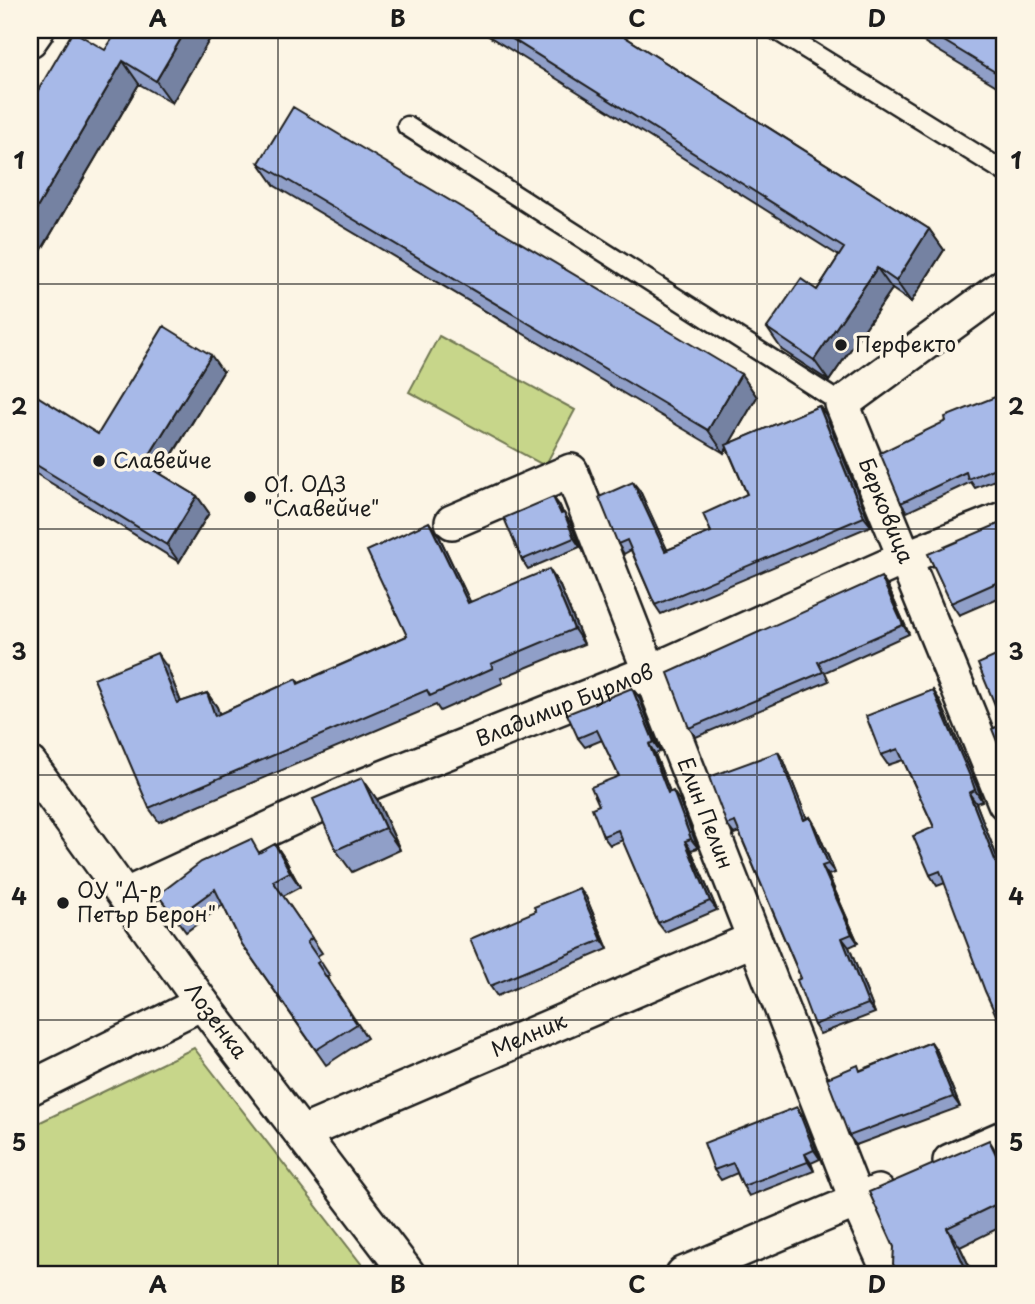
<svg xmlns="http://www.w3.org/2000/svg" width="1035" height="1304" viewBox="0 0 1035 1304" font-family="'Playpen Sans',sans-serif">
<rect width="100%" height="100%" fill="#fcf5e5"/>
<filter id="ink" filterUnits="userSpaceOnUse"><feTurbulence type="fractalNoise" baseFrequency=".0143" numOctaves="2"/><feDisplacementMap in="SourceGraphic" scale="14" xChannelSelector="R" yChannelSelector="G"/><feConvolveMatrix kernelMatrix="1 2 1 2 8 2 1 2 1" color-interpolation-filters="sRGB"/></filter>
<g filter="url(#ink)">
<path fill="#c7d68a" stroke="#727953" stroke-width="2" d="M439,336L575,410L545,466L409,392Z
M194,1048L369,1274H30V1127Z"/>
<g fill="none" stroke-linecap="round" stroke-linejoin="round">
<defs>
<path id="service" d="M776,30L1005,172
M407,126L842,404"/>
<g id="minor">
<path d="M30,40L37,30"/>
<path id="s1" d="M1005,285L842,404L1005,803"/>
<path id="s2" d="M452,522L571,471L857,1201L890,1274"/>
<path id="s3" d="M30,764L202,1003L408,1274"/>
<path id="s4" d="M126,895L355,789L652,671L905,558L1005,518"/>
<path d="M30,1088L202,1003"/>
<path id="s5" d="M302,1133L754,939"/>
<path d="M950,1161L1005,1137"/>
<path d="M683,1274L878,1192"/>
</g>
</defs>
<use href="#service" stroke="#1c1c1c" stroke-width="23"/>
<use href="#minor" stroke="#1c1c1c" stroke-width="38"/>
<use href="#service" stroke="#fcf5e5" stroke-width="18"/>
<use href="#minor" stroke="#fcf5e5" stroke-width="33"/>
</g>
<path fill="#909fc8" stroke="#1c1c1c" stroke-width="2" d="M215,30L172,103L139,84L42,249L30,241V104L105,50Z
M479,30H614L929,229L944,250L911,302L892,289L829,381L782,350L767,328L817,290L839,256Z
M904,30H1005V91Z
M259,163L741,374L757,397L729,444L819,406L826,415L871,526L661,614L655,605L631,550L624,554L618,544L640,491L667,550L711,532L747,494L727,448L724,453L275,186Z
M223,372L161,474L197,496L209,513L179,562L30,470V408L98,434Z
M1005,393V476L975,488L971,482L907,512L901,503Z
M560,506L563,513L570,522L580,547L528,569L522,560Z
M1005,521V595L959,615L951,603Z
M439,536L470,602L559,584L584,644L501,678L503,683L440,711L436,705L159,822L149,808L167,667L181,702L207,693L217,707L219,714L296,679L299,683L407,636Z
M888,587L909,634L825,672L829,681L696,737L689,728Z
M632,688L639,697L660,752L655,754L670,792L679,800L698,848L691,850L717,910L665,932L658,923L623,840L610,845L603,836L599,805L619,776L602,740L585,747L578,738Z
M933,690L940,701L979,791L982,801L976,803L1005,878V1035L945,883L937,886L930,875L934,827L903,760L888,765L881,755Z
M778,752L784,761L807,819L810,817L816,827L835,873L828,875L858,943L849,947L875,1013L820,1034L814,1025L801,978L739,832L734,834L727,825Z
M362,778L378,801L400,850L352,872L336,850Z
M275,844L285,859L300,887L283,896L322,953L317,956L330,976L327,977L367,1038L326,1065L242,944L223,905L186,932L158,895L260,852Z
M586,897L608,949L497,996L490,986Z
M931,1042L937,1051L960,1107L856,1145L849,1136L861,1070Z
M803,1116L820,1159L811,1163L814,1171L749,1196L743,1186L737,1173L721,1180L714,1170Z
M1003,1159L1005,1165V1225L960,1247L973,1274H898Z"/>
<path fill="#7582a2" stroke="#1c1c1c" stroke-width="2" d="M186,30H215L172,103L156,81Z
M123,61L139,84L42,249L30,231V220Z
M929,229L944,250L911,302L896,281Z
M877,268L892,289L829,381L814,360Z
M211,355L223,372L156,481L144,464Z
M741,374L757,397L724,453L708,430Z
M819,406L826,415L871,526L864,517Z
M633,482L640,491L672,560L665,551Z
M197,496L209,513L179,562L167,545Z
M553,497L560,506L567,523L561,514Z
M564,513L570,522L580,547L574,538Z
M429,522L439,536L478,618L468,603Z
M549,569L559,584L584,644L574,629Z
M881,577L888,587L909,634L903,625Z
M157,653L167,667L187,717L177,703Z
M632,688L639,697L660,752L654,742Z
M933,690L940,701L979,791L982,801L975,790Z
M207,693L217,707L225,730L215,716Z
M649,744L655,754L674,802L668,793Z
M778,752L784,761L811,829L804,820Z
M362,778L378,801L400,850L385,828Z
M673,791L679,800L698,848L691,839Z
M969,793L976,803L1005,878V886Z
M810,817L816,827L835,873L828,864Z
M685,841L691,850L717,910L710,901Z
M275,844L285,859L300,887L290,872Z
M822,866L828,875L858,943L852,934Z
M579,888L586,897L608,949L602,940Z
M842,938L849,947L875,1013L868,1004Z
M931,1042L937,1051L960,1107L953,1097Z
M797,1107L803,1116L820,1159L814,1150Z
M989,1140L1005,1165V1173Z
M805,1154L811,1163L814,1171L808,1162Z
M947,1228L960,1247L973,1274H968Z"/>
<path fill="#a7b9e8" stroke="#1c1c1c" stroke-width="2" d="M118,30H186L156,81L123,61L30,220V104L73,31L105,50Z
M498,30H614L929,229L896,281L877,268L814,360L767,328L801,279L817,290L844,248Z
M926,30H1005V78Z
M293,107L741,374L708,430L259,163Z
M164,326L211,355L144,464L197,496L167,545L30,461V408L37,396L98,434Z
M1005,393V464L968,479L966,472L901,503L880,453L946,421L945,417Z
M819,406L864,517L655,605L627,540L618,544L599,497L633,482L665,551L711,532L703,514L747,494L726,445Z
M553,497L561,514L564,513L574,538L522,560L504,518Z
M1005,521V579L951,603L928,554Z
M429,522L468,603L549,569L574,629L491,664L493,668L430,696L427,690L149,808L94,679L157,653L177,703L207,693L215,716L296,679L298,684L407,636L367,551Z
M881,577L903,625L818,662L823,672L689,728L668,673Z
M1005,652V761L992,729L1003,724L978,664Z
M632,688L654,742L649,744L668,793L673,791L691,839L685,841L710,901L658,923L618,830L603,836L592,808L599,805L591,787L619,776L597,730L578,738L567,714Z
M933,690L972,781L975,790L969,793L1005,886V1035L985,991L940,871L930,875L913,836L934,827L898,749L881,755L866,716Z
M778,752L804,820L810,817L828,864L822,866L852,934L842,938L868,1004L814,1025L797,980L801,978L735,822L727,825L709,777Z
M362,778L385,828L336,850L313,799Z
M251,839L259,853L275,844L290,872L273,881L312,938L307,942L320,961L317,963L357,1024L316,1050L242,944L215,889L175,918L158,895L201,862Z
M579,888L602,940L490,986L470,939L536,911L534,907Z
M931,1042L953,1097L849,1136L827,1078L858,1065L860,1071Z
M797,1107L814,1150L805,1154L808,1162L743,1186L733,1163L714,1170L704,1143Z
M989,1140L1005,1173V1200L947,1228L968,1274H898L893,1264L894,1247L869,1192Z"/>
</g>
<path fill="none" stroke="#1c1c1c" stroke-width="2" stroke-opacity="0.55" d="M278,30V1274M518,30V1274M757,30V1274M30,284H1005M30,529H1005M30,775H1005M30,1020H1005"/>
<g fill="#1c1c1c" stroke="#fcf5e5" stroke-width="2.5">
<circle cx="841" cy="345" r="7"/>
<circle cx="99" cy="461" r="7"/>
<circle cx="250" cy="497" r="7"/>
<circle cx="63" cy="903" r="7"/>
</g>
<g text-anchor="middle" stroke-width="7" stroke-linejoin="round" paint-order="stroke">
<g font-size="21" fill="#1c1c1c" stroke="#fcf5e5" text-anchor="start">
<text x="855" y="352">Перфекто</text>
<text x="113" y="468">Славейче</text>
<text x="264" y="492">01. ОДЗ<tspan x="264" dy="24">"Славейче"</tspan></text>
<text x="77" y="898">ОУ "Д-р<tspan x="77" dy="24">Петър Берон"</tspan></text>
</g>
<g font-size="21" fill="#1c1c1c" stroke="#fcf5e5">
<text dy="7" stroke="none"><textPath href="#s1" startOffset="317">Берковица</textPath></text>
<text dy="7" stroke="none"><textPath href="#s4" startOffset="478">Владимир Бурмов</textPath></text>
<text dy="7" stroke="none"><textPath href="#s2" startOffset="497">Елин Пелин</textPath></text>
<text dy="7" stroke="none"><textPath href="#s3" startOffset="317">Лозенка</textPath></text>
<text dy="7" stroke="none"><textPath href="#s5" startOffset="247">Мелник</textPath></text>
</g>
</g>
<rect width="1035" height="1304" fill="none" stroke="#fcf5e5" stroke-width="77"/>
<rect x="38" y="38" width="958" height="1228" fill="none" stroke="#1c1c1c" stroke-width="2.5"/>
<g font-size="23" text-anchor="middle" font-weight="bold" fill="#1c1c1c">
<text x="158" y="27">A</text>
<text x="398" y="27">B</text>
<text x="637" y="27">C</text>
<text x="877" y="27">D</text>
<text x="19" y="169">1</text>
<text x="1016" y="169">1</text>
<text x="19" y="415">2</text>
<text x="1016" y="415">2</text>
<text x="19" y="660">3</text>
<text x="1016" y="660">3</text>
<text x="19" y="905">4</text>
<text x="1016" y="905">4</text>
<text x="19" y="1151">5</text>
<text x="1016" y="1151">5</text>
<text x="158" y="1293">A</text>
<text x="398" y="1293">B</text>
<text x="637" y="1293">C</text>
<text x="877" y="1293">D</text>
</g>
</svg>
